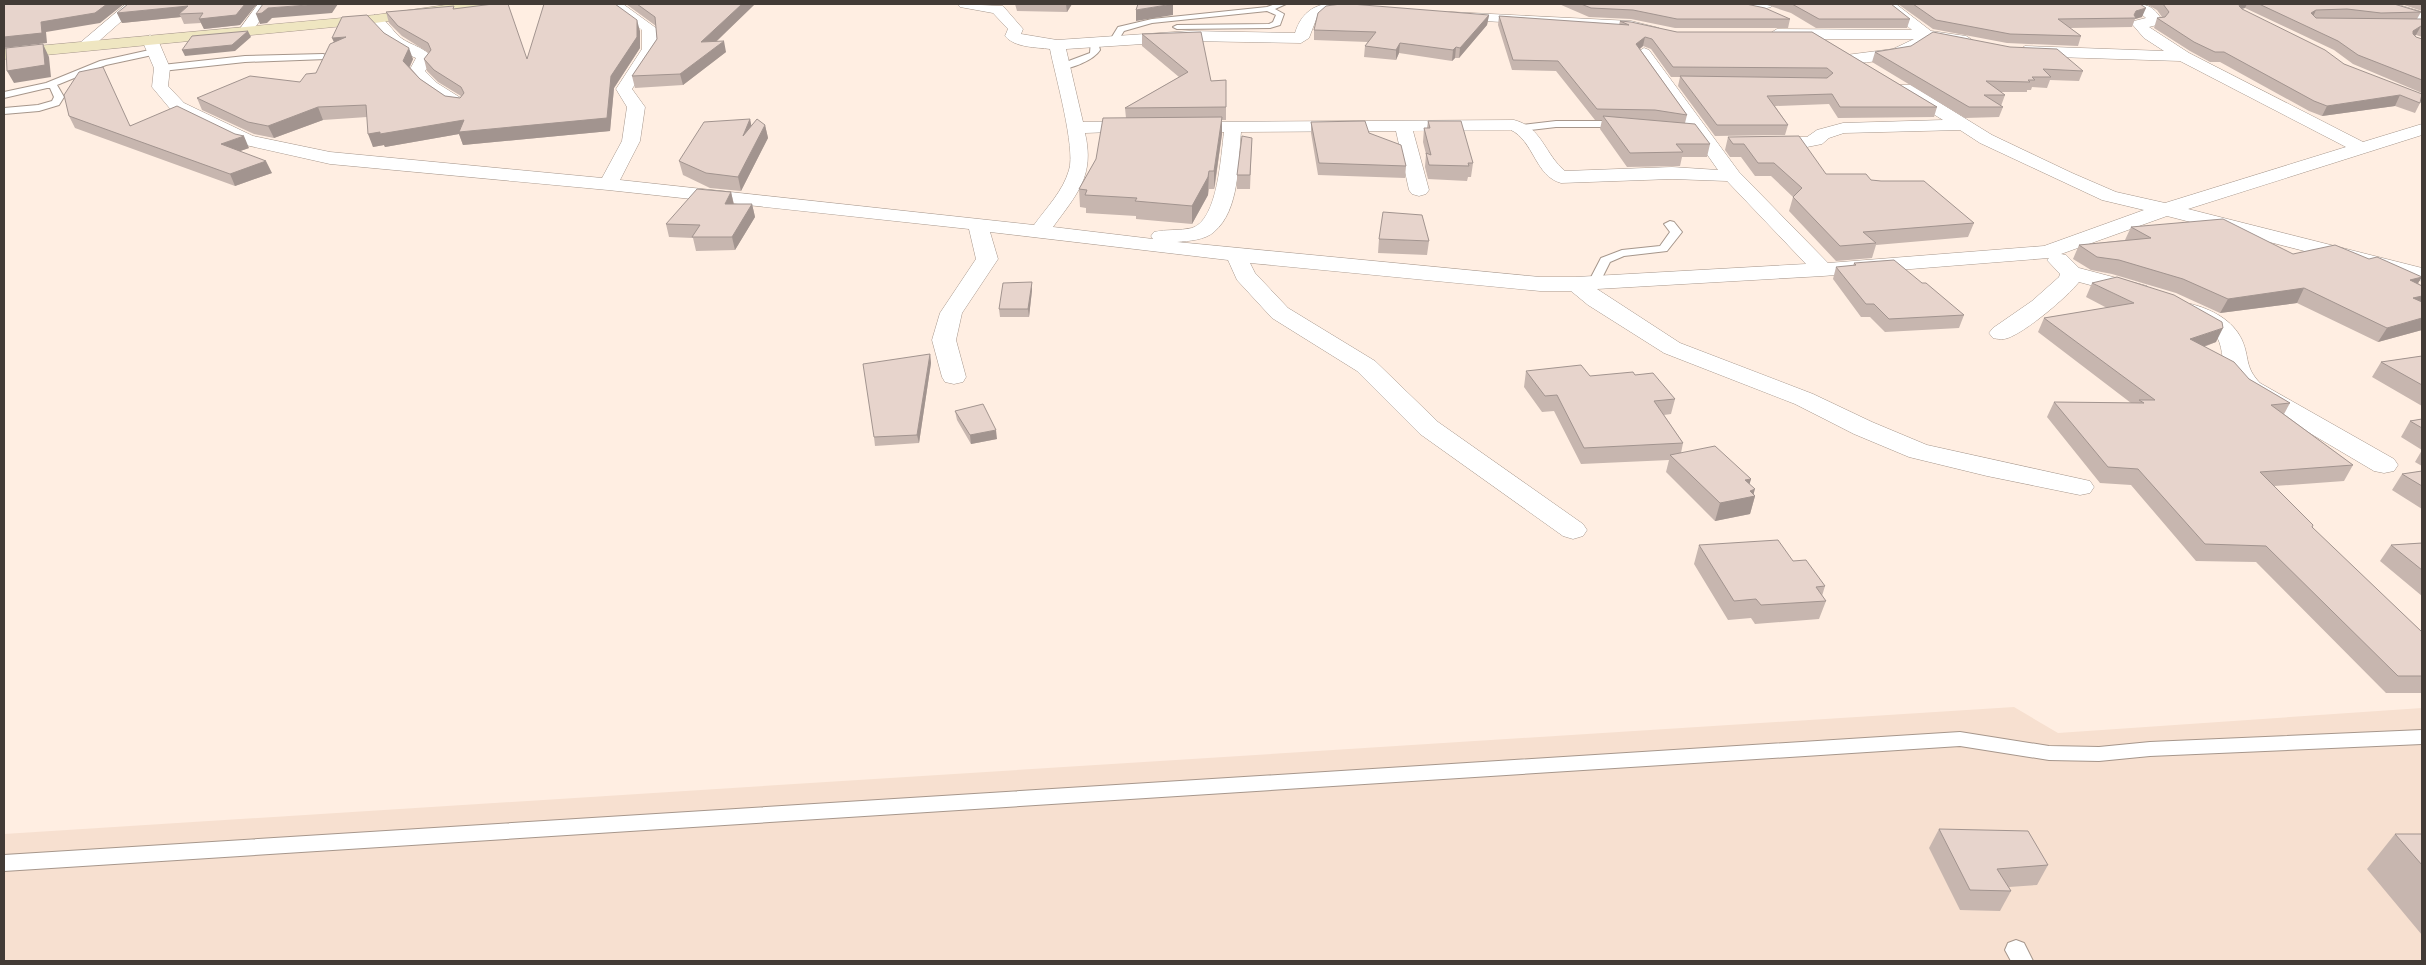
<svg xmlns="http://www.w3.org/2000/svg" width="2426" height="965" viewBox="0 0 2426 965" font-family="Inter,sans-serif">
<rect width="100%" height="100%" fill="#ffeee2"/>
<path fill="#f7e0d0" d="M2014,707L2058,733L2422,708V961H4V834Z"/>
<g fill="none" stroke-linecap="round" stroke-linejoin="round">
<defs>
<path id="lane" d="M1275,4H1286L1275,9L1284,14L1280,25L1270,28L1177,29L1173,27L1177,25L1269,24L1273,22L1276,15L1267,11L1152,23L1124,31L1117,42L1110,40L1118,27L1152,19L1267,7Z
M1091,40L1098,42L1100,50C1094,60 1070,70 1058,69V65L1090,53Z
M154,49L157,50V54L106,65L57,85L64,97L59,105L39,111L4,114V108L38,105L52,101L54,97L50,88H47L4,98V92L46,83L100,61Z
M323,54L326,55V59L245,62L162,71L158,68L162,65L245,56Z
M1556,121H1620L1625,124L1620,127H1556L1522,131L1517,128L1522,125Z
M1670,221L1674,222L1682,232L1667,251L1624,256L1610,262L1598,286H1590L1588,283L1601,258L1622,250L1660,246L1670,232L1664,224Z
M2422,730V744L2150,756L2099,761L2049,760L1960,746L4,871V855L1960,732L2049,746L2099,747L2150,742Z
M2016,940L2024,943L2033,961H2011L2005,950L2008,943Z"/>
<path id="street" d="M126,4H141L91,48H81L78,45L81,42Z
M258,4H272L251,33H241L239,30Z
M607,4H623L656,28L658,49L632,89L645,107L640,141L620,180L1034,225C1047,207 1063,191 1069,170C1076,148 1055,75 1050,49C1036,47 1015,48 1005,36L1008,29L993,13L960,7L958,4L1003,6L1023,29L1021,34L1057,40L1189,31L1295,33C1305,0 1333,0 1363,6L1365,9L1363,12C1347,16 1332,8 1317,17L1309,38L1301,43L1189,41L1066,49L1083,122L1139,121L1145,122L1148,126L1145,130L1139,131L1085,133C1095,176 1077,194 1053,227L1153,239L1151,236L1154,232C1166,229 1180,231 1192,228C1218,220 1221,155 1224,132L1178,131L1175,127L1178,123L1184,122L1514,120C1542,127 1545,155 1565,171L1672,167L1718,170L1636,53L1644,48L1649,50L1739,172L1828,263L2044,246L2144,210L2102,200L1980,143L1960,130L1844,133L1829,138L1822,144L1807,147H1765L1759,146L1756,142L1759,138L1765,137H1807L1817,130L1843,123L1943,120L1899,93L1897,89L1899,85H1911L1992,135L2072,173L2116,192L2165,203L2346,147L2180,61L2025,56L2017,51L2025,46L2164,51L2144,38L2132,24L2134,21L2146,18L2129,4C2148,4 2152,5 2163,21L2161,24L2149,27L2189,53L2363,142L2422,124V135L2188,209L2422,268V281L2167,216L2061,254L2066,255L2079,268L2147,286L2150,291L2147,296L2139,298L2079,282C2066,298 2027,331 2008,338C2002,340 1998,339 1993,338L1989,333L1993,328L2032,301L2059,277L2060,274L2047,260L2049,258L1823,276L1597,289L1680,343L1813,394L1872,422L1927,445L2090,481L2094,487L2090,493L2080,495L1987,476L1909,457L1854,434L1795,404L1664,353L1588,305L1571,291H1540L1250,263L1255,273L1288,308L1375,361L1438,422L1583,524L1587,530L1583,536L1573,539L1563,536L1420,434L1357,371L1272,318L1237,280L1228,260L990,232L998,259L962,313L956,340L966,377L963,382L954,384L945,382L942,377L932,340L940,313L976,259L969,229L608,190L330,164L241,144L172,111L152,87L154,68L142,40L150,35L158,40L170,68L168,86L184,103L253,136L330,152L602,178L622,141L627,107L616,89L642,49V30ZM1511,130C1534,141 1535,176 1561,183L1672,179L1727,181L1806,264L1576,277H1540L1177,242C1189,241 1205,240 1214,232C1240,210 1238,162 1241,132L1396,131L1409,190L1412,194L1419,196L1426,194L1429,190L1413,131Z
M1750,4H1773L1771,7L1754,11L1747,7Z
M1880,4H1896L1931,31L1966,36L1974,41L1966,46L1930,40C1926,45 1921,49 1914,52C1903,57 1852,69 1844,58L1846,55L1893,49L1914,39H1777L1769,34L1777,29L1912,30Z
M2375,4H2396L2422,12V21L2377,7Z
M1451,12L1631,21L1659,28L1661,31L1654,35L1631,29L1446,19L1444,16L1446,13Z
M375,15C385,17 393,32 401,38C412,46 428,48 433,60L425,71L437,83L464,100L466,104L464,108C447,112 418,85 409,71L416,58C395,50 381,37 368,19Z
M2191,304C2211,309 2233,320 2242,340C2250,358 2244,366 2260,383L2394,459L2398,465L2394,471L2384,473L2374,471L2242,393C2236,387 2228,380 2225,372C2222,361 2223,344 2215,334C2206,323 2188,323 2180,311L2183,306Z"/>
<path id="secondary" d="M453,4H489L482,8L375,23L4,59V49L375,15Z"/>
</defs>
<use href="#lane" stroke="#a6968b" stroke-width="2"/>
<use href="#street" stroke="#a6968b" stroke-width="1"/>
<use href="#secondary" stroke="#a6968b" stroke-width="1"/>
<use href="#lane" fill="#fff" fill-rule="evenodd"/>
<use href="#street" fill="#fff" fill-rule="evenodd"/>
<use href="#secondary" fill="#efe6c1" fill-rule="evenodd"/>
</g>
<path fill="#c7b6af" d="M128,4H257L240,25L204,29L201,23L184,24L181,17L122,23L117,13Z
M626,4H755L716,42L726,52L683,85L635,88L632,76L657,39L656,26Z
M1007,4H1072L1067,12L1017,11L1015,4Z
M1559,4H1746L1790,19L1788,28H1675L1631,19L1589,17Z
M1764,4H1891L1910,19L1907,28H1816L1791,13Z
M1898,4H2140L2142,17L2135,19L2132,27L2070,28L2081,36L2078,46L2007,43L1933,29Z
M2146,4H2394L2421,12L2417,19H2422V37L2416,35L2415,36L2416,37L2422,39V93L2353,64L2334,50L2245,8L2242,9L2344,64L2420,103L2415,113L2395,106L2322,116L2309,111L2220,62H2210L2190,51L2154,28L2157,18L2162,17L2157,10Z
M2401,4H2422V11Z
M455,9L527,59L640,31V48L614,88L610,131L463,145L459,134L385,147L384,145L373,147L367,117L323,120L274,138L254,134L202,110L197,98L300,82L384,33L413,59L410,67L420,79L445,96L460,98L461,96L438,82L427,71L424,59L429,53L402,36L389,23L386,12Z
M1489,15L1487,25L1459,58H1455L1452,61L1399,53L1396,60L1364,57L1365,46L1368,42L1314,40V30Z
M1499,16L1619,25L1620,21L1677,32H1812L1937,107L1934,117L1838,118L1829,104L1775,106L1788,125L1785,135L1715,136L1678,86L1680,77H1671L1651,49L1643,46L1640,49L1687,115L1685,123L1710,144L1707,157H1682L1680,166L1627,167L1600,129L1602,120H1595L1556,71L1512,70L1498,25Z
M1142,34L1211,81L1226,80V120H1222V134L1215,185L1214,189H1209L1208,195L1192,224L1136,219V216L1086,213V208L1080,207L1079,189L1096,159L1126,118L1125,108L1179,77L1142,46Z
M1875,52L2083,71L2079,81L2050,80L2047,88L2032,87L2031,90H2027V92H2000L2005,95L2001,106L2003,107L1999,117L1965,118L1872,62Z
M69,116L130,125L249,148L240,151L272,173L235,186L75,128Z
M750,119L751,126L765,125L768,138L741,191L710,188L683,175L679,161Z
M1428,121L1473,163L1471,177H1468L1467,181L1428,179L1425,167L1426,154L1423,142L1424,128H1427Z
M1311,122L1369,133L1406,166L1405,178L1318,175L1311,133Z
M1728,137L1826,174L1871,180L1974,223L1968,237L1876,245L1872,258L1836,261L1789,211L1793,197L1771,176H1755L1741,157H1730L1725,150Z
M1252,138L1250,189H1237V175Z
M731,192L734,204H752L755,217L735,250L696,251L693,238L669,237L666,224Z
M2131,227L2293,254L2369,259L2422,277L2418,283L2422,286V330L2378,342L2297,303L2220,313L2176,293L2112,274L2091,270L2073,259L2079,245L2125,240Z
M1379,239L1429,241L1427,255L1378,253Z
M1854,263L1922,283L1964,315L1959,328L1885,332L1870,317H1861L1833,279L1836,267L1853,266Z
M2092,283L2216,342L2204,347L2249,379L2290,403L2284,414L2353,465L2344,481L2274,486L2313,525L2312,528L2422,632V693H2386L2256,562L2196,561L2131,485L2100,483L2047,417L2054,402L2131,403L2038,332L2044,318L2107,308L2086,297Z
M1032,290L1029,317H1000L999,309Z
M930,354L931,363L919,443L875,446L874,437Z
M2422,356V406L2372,377L2381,362Z
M1526,371L1590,376L1635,375L1675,399L1671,414L1664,415L1683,443L1681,453L1751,479L1749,484L1755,496L1750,514L1715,521L1666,472L1669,460L1581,464L1554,411L1542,412L1524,387Z
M955,411L997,439L971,444L957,420Z
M2422,419V450L2401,437L2410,421Z
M2422,450V466L2415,462Z
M2422,471V509L2392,490L2402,474Z
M2422,543V596L2380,561L2391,545Z
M1699,545L1793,561L1825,586L1822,596L1826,601L1819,619L1755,624L1751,618L1728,620L1694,564Z
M1939,829L2048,865L2037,885L2009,887L2011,891L2000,911L1960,910L1929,848Z
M2395,834H2422V935L2367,869Z"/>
<path fill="#a2948f" d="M107,4H124L100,23L46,32L47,43L4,48V37L41,22Z
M245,4H257L240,25L204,29L199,19Z
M321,4H338L332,13L272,18L267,23L260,24L256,14L268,8Z
M742,4H755L704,53L701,42Z
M1066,4H1072L1067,12Z
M1173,4V15L1136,21V10Z
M2240,4H2247L2245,8L2237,10Z
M188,6L179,14L181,17L122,23L117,13Z
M2146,8L2142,17L2135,19L2136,18H2133L2136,11Z
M2316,10L2312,19L2311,13Z
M1489,15L1487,25L1459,58L1460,48Z
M637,20L640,31V48L614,88L610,131L463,145L459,134L385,147L384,145L373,147L368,134L611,76Z
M2421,26L2416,35L2408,40L2413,31Z
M248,31L251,37L235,51L185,56L182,50Z
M346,37L337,49L332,38Z
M1645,37L1643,46L1634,54L1636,44Z
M724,41L726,52L683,85L680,74Z
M1400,43L1399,53L1396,60V50Z
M43,44L49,57L51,77L14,83L7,71Z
M1456,47L1455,58L1452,61L1453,50Z
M409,48L413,59L407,72L403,61Z
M2400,95L2395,106L2322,116L2327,106Z
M318,107L323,120L274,138L268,126Z
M1222,117V134L1214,189V171Z
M750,119L753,133L743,136Z
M765,125L768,138L741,191L738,177Z
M244,136L249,148L226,156L221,144Z
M266,161L272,173L235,186L230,174Z
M1209,171L1208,195L1192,224V206Z
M731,192L734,206L725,204Z
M752,204L755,217L735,250L732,237Z
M2422,277L2413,291L2410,280Z
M1032,282V290L1029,317L1028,309Z
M2304,288L2297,303L2220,313L2228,299Z
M2422,296V308L2413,298Z
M2422,318V330L2378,342L2387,328Z
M2223,328L2216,342L2182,354L2190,339Z
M930,354L931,363L919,443L917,435Z
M996,430L997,439L971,444L970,435Z
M1751,479L1746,497L1745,480Z
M1755,489L1753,496H1755L1750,514L1715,521L1720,503Z"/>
<path fill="#e7d4cc" stroke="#a2948f" d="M4,4H107L95,13L41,22L42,33L4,37Z
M128,4H245L236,15L199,19L203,13L179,14L188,6L117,13Z
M263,4H321L268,8L262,13L256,14Z
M493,4H508L527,59L544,4H615L637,20V37L611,76L607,118L459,132L464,120L380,134V132L368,134L366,105L318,107L268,126L248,122L197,98L250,76L300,82L306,74L316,73L330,44L346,37L332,38L342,17L367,15L384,33L409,48L403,61L420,79L445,96L460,98L464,93L461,87L434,70L424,59L431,50L428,43L398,26L386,12L454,6L453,9Z
M637,4H742L701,42L724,41L680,74L632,76L657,39L655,17Z
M1138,4H1173L1136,10Z
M1341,4H1351L1489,15L1460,48L1456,47L1453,50L1400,43L1396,50L1365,46L1376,32L1314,30L1318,13L1326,6Z
M1581,4H1746L1765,8L1790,19H1677L1633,10L1591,8Z
M1792,4H1891L1910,19H1819Z
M1913,4H2140L2146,8L2136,11L2134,15L2136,18L2058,19L2081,36L2010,34L1936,20Z
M2163,4H2240L2239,6L2242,9L2325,50L2344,64L2422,94L2420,103L2400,95L2327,106L2314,101L2224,52H2215L2194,42L2157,18L2165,17L2169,12Z
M2259,4H2394L2421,12L2381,13L2347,9L2316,10L2311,13L2316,18L2422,19V26H2421L2413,31V34L2416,37L2422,39V80L2358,55L2338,41Z
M1499,16L1629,25L1620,21L1631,22L1677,32H1812L1937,107H1840L1832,94L1767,96L1788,125H1717L1680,76L1827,78L1833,73L1827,68L1673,67L1652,39L1645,37L1636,44L1687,115L1655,110L1597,109L1558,61L1513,60Z
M248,31L232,45L182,50L192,36Z
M1201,32L1211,81L1226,80V107L1125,108L1188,72L1142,34Z
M1933,32L2010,47L2057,49L2083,71L2043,69L2051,77H2032L2035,80H2028L2030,82L1986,81L2005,95H1984L2003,107H1969L1875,52L1911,46Z
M43,44L45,65L7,71L6,48Z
M103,67L130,126L177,106L235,134L244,136L221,144L266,161L230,174L69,116L64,95L79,72Z
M1603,116L1695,124L1710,144H1676L1683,152L1630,153Z
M1222,117L1214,171H1209L1208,177L1192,206L1135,201L1137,198L1085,195L1087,190L1079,189L1096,159L1103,118Z
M750,119L743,136L757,119L765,125L738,177L706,173L679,161L704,122Z
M1365,121L1369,133L1401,145L1406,166L1319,163L1311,122Z
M1428,121H1461L1473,163H1468L1469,166L1429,165L1426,153L1431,155L1424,128H1430Z
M1242,136L1252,138L1250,175H1237Z
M1799,136L1826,174H1866L1871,180L1881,181H1924L1974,223L1863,232L1876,243L1840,246L1793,197L1802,188L1774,163H1758L1744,144H1733L1728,137Z
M697,189L731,192L725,204H752L732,237H692L700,225L666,224Z
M1383,212L1422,215L1429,241L1379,239Z
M2223,219L2293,254L2335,245L2369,259L2377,257L2422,277L2410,280L2422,286V296L2413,298L2422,302V318L2387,328L2304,288L2228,299L2183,279L2119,260L2097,257L2079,245L2151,238L2131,227Z
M1894,260L1922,283H1926L1964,315L1889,319L1874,304H1866L1836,267L1856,265L1854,263Z
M2117,277L2174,295L2222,322L2223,328L2190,339L2234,362L2249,379L2290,403L2271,405L2353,465L2260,472L2313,525L2312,527L2422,632V676H2398L2266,546L2205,544L2138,469L2108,467L2054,402L2144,403L2139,400H2155L2044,318L2134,303L2092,283Z
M1032,282L1028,309H999L1003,283Z
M930,354L917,435L874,437L863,364Z
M2422,356V385L2381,362Z
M1581,365L1590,376L1633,372L1635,375L1653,373L1675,399L1654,401L1683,443L1584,448L1557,395L1545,396L1526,371Z
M983,404L996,430L970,435L955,411Z
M2422,419V428L2410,421Z
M1715,446L1751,479L1745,480L1755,489L1750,491L1755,496L1720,503L1670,455Z
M2422,471V486L2402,474Z
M1778,540L1793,561L1806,560L1825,586L1816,587L1826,601L1761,605L1756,599L1734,601L1699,545Z
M2422,543V570L2391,545Z
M1939,829L2028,831L2048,865L1997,869L2011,891L1970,890Z
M2395,834H2422V865Z"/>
<rect width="2426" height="965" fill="none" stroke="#423b36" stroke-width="10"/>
</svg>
